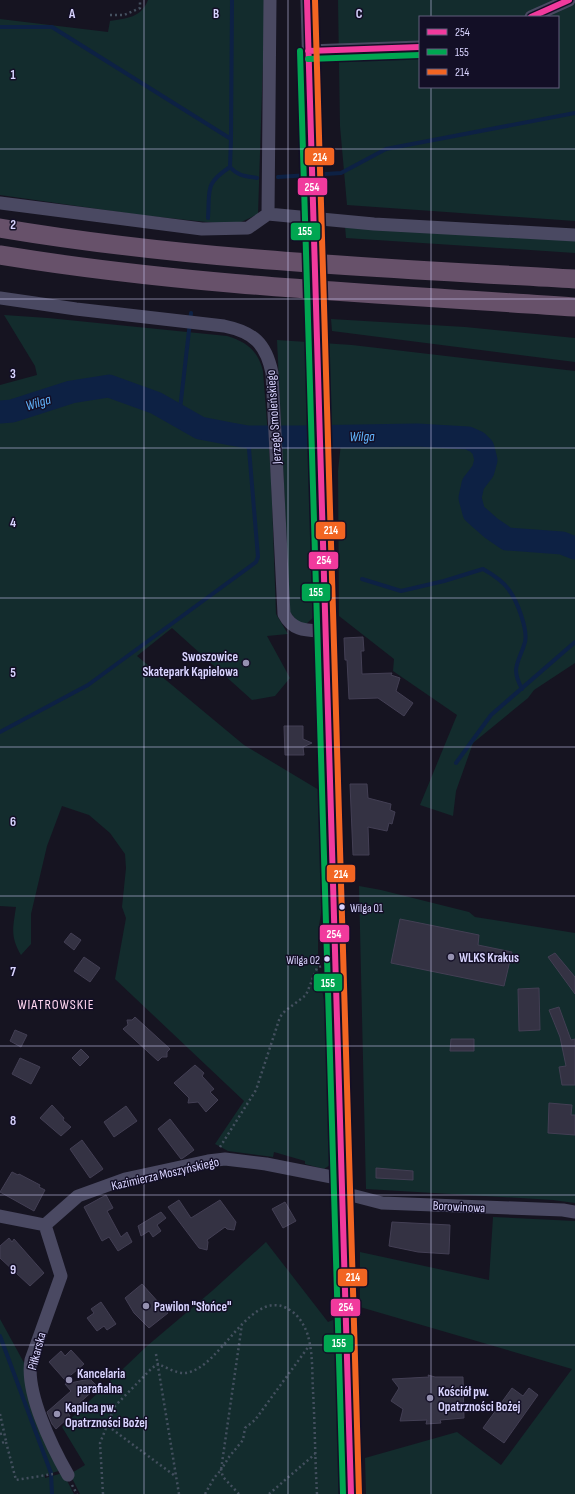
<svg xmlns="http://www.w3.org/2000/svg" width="575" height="1494" viewBox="0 0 575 1494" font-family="'Sofia Sans Condensed',sans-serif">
<rect width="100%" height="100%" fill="#161421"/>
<path fill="#132c2d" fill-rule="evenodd" d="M148,0H265L258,214L235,225L140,215L0,195V19L108,32L110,21C127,18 141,18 148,0Z
M338,0H575V221L347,205L340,126ZM420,17H558V87H420Z
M345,226L575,239V253L346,238Z
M4,315L48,318L227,336C247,342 258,351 263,371L271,475L276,614L288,634L267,636L290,678L275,696L252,700L172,628L137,656L244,745L319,790L323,901L318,932V970L326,1010L330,1013L334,1156L330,1165L324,1169L305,1164V1161L274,1152L273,1157L228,1151L215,1144L244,1101L115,979L126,918L122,907L126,868L125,854L110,833L89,815L62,806L47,846L31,914V944L21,955C10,936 13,928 16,907L0,906V385L37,375L35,366Z
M331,319L465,327L575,338V362L332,331Z
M277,340L352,345L575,371V663L534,690L528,698L473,743L456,791L453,816L420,805L457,715L393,671L394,659L339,616L338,471L341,443L339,433L309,432V491L314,617L306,624L298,622L290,612Z
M359,886L381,890L469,912L475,917L575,933V1203L553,1200L366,1189Z
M493,1217L575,1221V1494H366L365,1458L457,1432L501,1465L572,1369L360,1307V1252L489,1280Z
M266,1242L328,1322L335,1319L339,1494H80L70,1474L85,1465L62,1427L147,1346L212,1291Z
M0,1319L28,1370L62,1470L45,1475V1478L63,1473L74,1494H0Z"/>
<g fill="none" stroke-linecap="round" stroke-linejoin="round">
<path stroke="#0d2144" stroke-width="4" d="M0,27H52L231,139L230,167C238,176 245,176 257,178
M231,139L232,0
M278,177L341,173L386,149L575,113
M208,218C210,190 204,184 230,167
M179,418L191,313
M362,579L401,591L444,581L483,569C492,574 503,581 509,590C517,601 528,629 525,642C519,663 510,667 522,689
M0,732L88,685L256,562L258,557L248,437
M456,763L491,715L575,642
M0,1336L51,1473L52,1494"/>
<path stroke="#0d2144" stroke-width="23" d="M0,412L12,411L71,392L109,386L156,403L200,428L231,434L248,437H298L417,435L468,438L477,442L483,448L486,460L483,471L473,484L470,498L474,513L491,528L507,539L562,543L575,548"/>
</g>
<path fill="#343243" stroke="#433f54" d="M363,637L364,651H361L362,674L392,673L391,675L400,678L396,691L413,703L404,716L378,698L349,699L347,660H345L344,638Z
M284,726H303V739L312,743L303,747L304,755H285Z
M350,784H367L368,798L391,804L390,810L395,812L392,824L389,823L387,831L368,827L369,855H353Z
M400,919L479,935L478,945L512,952L504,986L391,963Z
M71,933L81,940L74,950L64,942Z
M555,953L575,977V994L548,957Z
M84,957L100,968L90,982L74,971Z
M539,988L540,1030L519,1031L518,989Z
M559,1007L571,1040L575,1039V1085H562L559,1067L566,1066L560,1037L549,1010Z
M135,1017L170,1049L167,1052V1057H162L158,1061L123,1029L128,1025L127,1020H132Z
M15,1030L27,1035L21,1047L10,1041Z
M451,1039H474V1051H450Z
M81,1049L89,1057L80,1066L72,1058Z
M20,1058L40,1067L31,1084L12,1074Z
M195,1065L204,1073L202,1076L214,1089L210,1092L218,1100L206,1112L198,1102L188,1103L189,1098L174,1083Z
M549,1103L572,1105L571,1115H575V1135L548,1133Z
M52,1105L64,1118L63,1120L71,1127L61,1136L40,1118Z
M126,1106L137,1121L114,1137L104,1122Z
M170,1119L194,1150L183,1158L181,1159L158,1129Z
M82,1140L103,1169L90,1178L70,1149Z
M376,1168L413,1171V1180L376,1178Z
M12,1172L18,1175L19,1174L40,1185L39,1187L45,1190L34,1211L0,1192Z
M106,1195L113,1208L107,1211L121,1237L127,1232L132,1242L118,1251L109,1237L102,1241L84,1207Z
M179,1200L191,1218L220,1200L236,1222L234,1230L227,1229L225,1227L207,1240L208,1242L207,1250L199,1248L168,1207Z
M285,1202L296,1221L283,1228L272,1209Z
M161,1212L166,1218L157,1225L161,1231L153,1237L149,1231L141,1236L138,1226Z
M392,1222L450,1225L449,1254L418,1252L389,1246Z
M9,1238L12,1242L14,1239L44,1273L30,1286L0,1258V1246Z
M142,1284L168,1313L149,1328L134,1313L125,1298Z
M101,1302L116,1324L107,1330L104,1326L97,1331L87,1318L94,1313L91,1309Z
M71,1350L84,1364L65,1380L49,1362L61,1351L65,1356Z
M428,1375L435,1377H463L464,1418L440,1420L441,1423L426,1424L427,1420L400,1421L403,1409L391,1401L399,1388L392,1379L429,1377Z
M90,1379L96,1385L95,1389L68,1413L70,1416L56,1429L52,1424L47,1412L71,1391L65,1384Z
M512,1388L523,1396L529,1388L538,1395L504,1443L483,1428Z"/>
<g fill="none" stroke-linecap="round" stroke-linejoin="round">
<path stroke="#44505f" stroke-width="2.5" stroke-dasharray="2 3" stroke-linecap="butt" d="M110,15H124L140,8V0
M220,1147L256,1090L280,1017L285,1011L306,995L317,968L321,966
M156,1354L179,1494
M0,1414L6,1441L0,1444
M108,1426L175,1476
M0,1434L5,1433
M6,1442L16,1480L53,1474
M72,1485L77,1494
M103,1494L100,1443L115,1406L152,1368L158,1364C166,1367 175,1373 184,1373C222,1371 252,1278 294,1313C300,1318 306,1328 308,1336C313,1353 312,1373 313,1391C315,1425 315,1460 317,1494
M205,1494L214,1478L221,1470L242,1324
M239,1494L223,1477L221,1470L229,1457L243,1440L245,1428L255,1420L309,1346
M269,1494L315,1454"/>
<path stroke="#4a4962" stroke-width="13" d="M307,0L311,150
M531,17L569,0
M308,51L420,47
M0,203L202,229L248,228L268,214L374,224L575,235
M268,214L270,0
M0,298L76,309L224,326C253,332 266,343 272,373L284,614C293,632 308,630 325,631
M322,491L351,1494
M343,1196H355L382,1203L563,1210L575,1212
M0,1216L45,1225L78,1196L125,1179L208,1161L225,1159L266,1164L342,1179
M45,1225L61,1276L31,1360C25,1392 52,1447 68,1475"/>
<path stroke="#67516a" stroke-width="19" d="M0,228C190,260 383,268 575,279
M0,255C190,286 383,294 575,307"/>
<path stroke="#4a4962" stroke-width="13" d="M311,150L322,491"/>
<defs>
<path id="bus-1" d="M307,0L351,1494
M531,17L569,0
M308,51L420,47"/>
<path id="bus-2" d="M300,51L343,1494
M308,59L420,55"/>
<path id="bus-3" d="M315,0L359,1494"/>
</defs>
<use href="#bus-1" stroke="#130f26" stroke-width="9"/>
<use href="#bus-2" stroke="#130f26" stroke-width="9"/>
<use href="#bus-3" stroke="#130f26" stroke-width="9"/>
<use href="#bus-1" stroke="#f13a9d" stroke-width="6"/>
<use href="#bus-2" stroke="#00a651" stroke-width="6"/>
<use href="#bus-3" stroke="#f26522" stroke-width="6"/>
</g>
<path fill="none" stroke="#d9d4ff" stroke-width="1" stroke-opacity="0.55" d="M144,0V1494M288,0V1494M431,0V17M431,87V1494M0,149H575M0,299H575M0,448H575M0,598H575M0,747H575M0,896H575M0,1046H575M0,1195H575M0,1345H575"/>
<g fill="#9591b1" stroke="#130f26" stroke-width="1.5">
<circle cx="246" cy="663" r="4"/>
<circle cx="451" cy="957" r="4"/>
<circle cx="146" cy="1306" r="4"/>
<circle cx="69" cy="1380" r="4"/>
<circle cx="430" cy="1398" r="4"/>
<circle cx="57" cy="1414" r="4"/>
</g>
<g fill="#d9d4ff" stroke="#130f26" stroke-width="1.5">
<circle cx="342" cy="907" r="3.5"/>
<circle cx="327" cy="959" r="3.5"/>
</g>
<g text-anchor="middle" stroke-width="3" stroke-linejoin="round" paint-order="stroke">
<g font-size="12" fill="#d9d4ff" stroke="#130f26" text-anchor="start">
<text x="350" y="912">Wilga 01</text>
<text x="320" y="964" text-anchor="end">Wilga 02</text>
</g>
<g font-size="13" fill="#d9d4ff" stroke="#130f26">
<text transform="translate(273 417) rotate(-94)" y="5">Jerzego Smoleńskiego</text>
<text transform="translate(165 1173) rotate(-13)" y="5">Kazimierza Moszyńskiego</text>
<text transform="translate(459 1206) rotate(3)" y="5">Borowinowa</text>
<text transform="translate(36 1351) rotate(-75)" y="5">Piłkarska</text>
</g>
<g font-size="13" font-weight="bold" fill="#d9d4ff" stroke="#130f26" text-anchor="start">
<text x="238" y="661" text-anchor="end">Swoszowice<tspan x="238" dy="15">Skatepark Kąpielowa</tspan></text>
<text x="459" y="962">WLKS Krakus</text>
<text x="154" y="1311">Pawilon "Słońce"</text>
<text x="77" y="1378">Kancelaria<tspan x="77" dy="15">parafialna</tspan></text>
<text x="438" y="1396">Kościół pw.<tspan x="438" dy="15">Opatrzności Bożej</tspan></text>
<text x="65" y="1412">Kaplica pw.<tspan x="65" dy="15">Opatrzności Bożej</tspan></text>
</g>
<g font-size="14" font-style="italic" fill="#62b6ff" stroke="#130f26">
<text transform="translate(38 402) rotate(-17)" y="5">Wilga</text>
<text transform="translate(362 436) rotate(-1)" y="5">Wilga</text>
</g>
<g font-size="14" letter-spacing="1" fill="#ffd6f0" stroke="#130f26">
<text x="56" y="1009">WIATROWSKIE</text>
</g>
</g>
<g font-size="13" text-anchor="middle" font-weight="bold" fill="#d9d4ff" stroke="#130f26" stroke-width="3" stroke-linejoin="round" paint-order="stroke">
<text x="72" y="18">A</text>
<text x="216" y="18">B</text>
<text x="359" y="18">C</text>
<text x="13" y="79">1</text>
<text x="13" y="229">2</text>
<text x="13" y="378">3</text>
<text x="13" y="527">4</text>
<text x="13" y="677">5</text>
<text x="13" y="826">6</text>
<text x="13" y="976">7</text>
<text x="13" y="1125">8</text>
<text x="13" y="1274">9</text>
</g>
<g stroke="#130f26" stroke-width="1.5">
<rect x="304" y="147" width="31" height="19" rx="4" fill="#f26522"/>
<rect x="297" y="177" width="31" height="19" rx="4" fill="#f13a9d"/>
<rect x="290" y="222" width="31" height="19" rx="4" fill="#00a651"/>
<rect x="315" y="521" width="31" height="19" rx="4" fill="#f26522"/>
<rect x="308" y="551" width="31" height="19" rx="4" fill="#f13a9d"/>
<rect x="301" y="583" width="30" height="19" rx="4" fill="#00a651"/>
<rect x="326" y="864" width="30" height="19" rx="4" fill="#f26522"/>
<rect x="319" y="924" width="31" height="19" rx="4" fill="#f13a9d"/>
<rect x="313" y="973" width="30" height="19" rx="4" fill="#00a651"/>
<rect x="337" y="1268" width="31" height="19" rx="4" fill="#f26522"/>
<rect x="330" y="1298" width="31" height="19" rx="4" fill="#f13a9d"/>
<rect x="323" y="1334" width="31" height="19" rx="4" fill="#00a651"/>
</g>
<g font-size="11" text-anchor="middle" font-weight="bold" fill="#fff">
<text x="320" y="161">214</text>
<text x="312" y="191">254</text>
<text x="305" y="235">155</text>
<text x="331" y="534">214</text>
<text x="324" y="564">254</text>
<text x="316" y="596">155</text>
<text x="341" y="878">214</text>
<text x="334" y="938">254</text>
<text x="328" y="987">155</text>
<text x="353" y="1281">214</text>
<text x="346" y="1311">254</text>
<text x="339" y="1347">155</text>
</g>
<rect x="419" y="16" width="140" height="72" fill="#130f26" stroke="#625e7d"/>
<rect x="427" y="29" width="20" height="6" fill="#f13a9d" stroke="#625e7d"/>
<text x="455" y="36" font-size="12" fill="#d9d4ff">254</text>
<rect x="427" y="49" width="20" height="6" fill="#00a651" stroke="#625e7d"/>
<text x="455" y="56" font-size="12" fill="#d9d4ff">155</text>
<rect x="427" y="69" width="20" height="6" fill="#f26522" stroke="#625e7d"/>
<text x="455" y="76" font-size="12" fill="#d9d4ff">214</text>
</svg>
